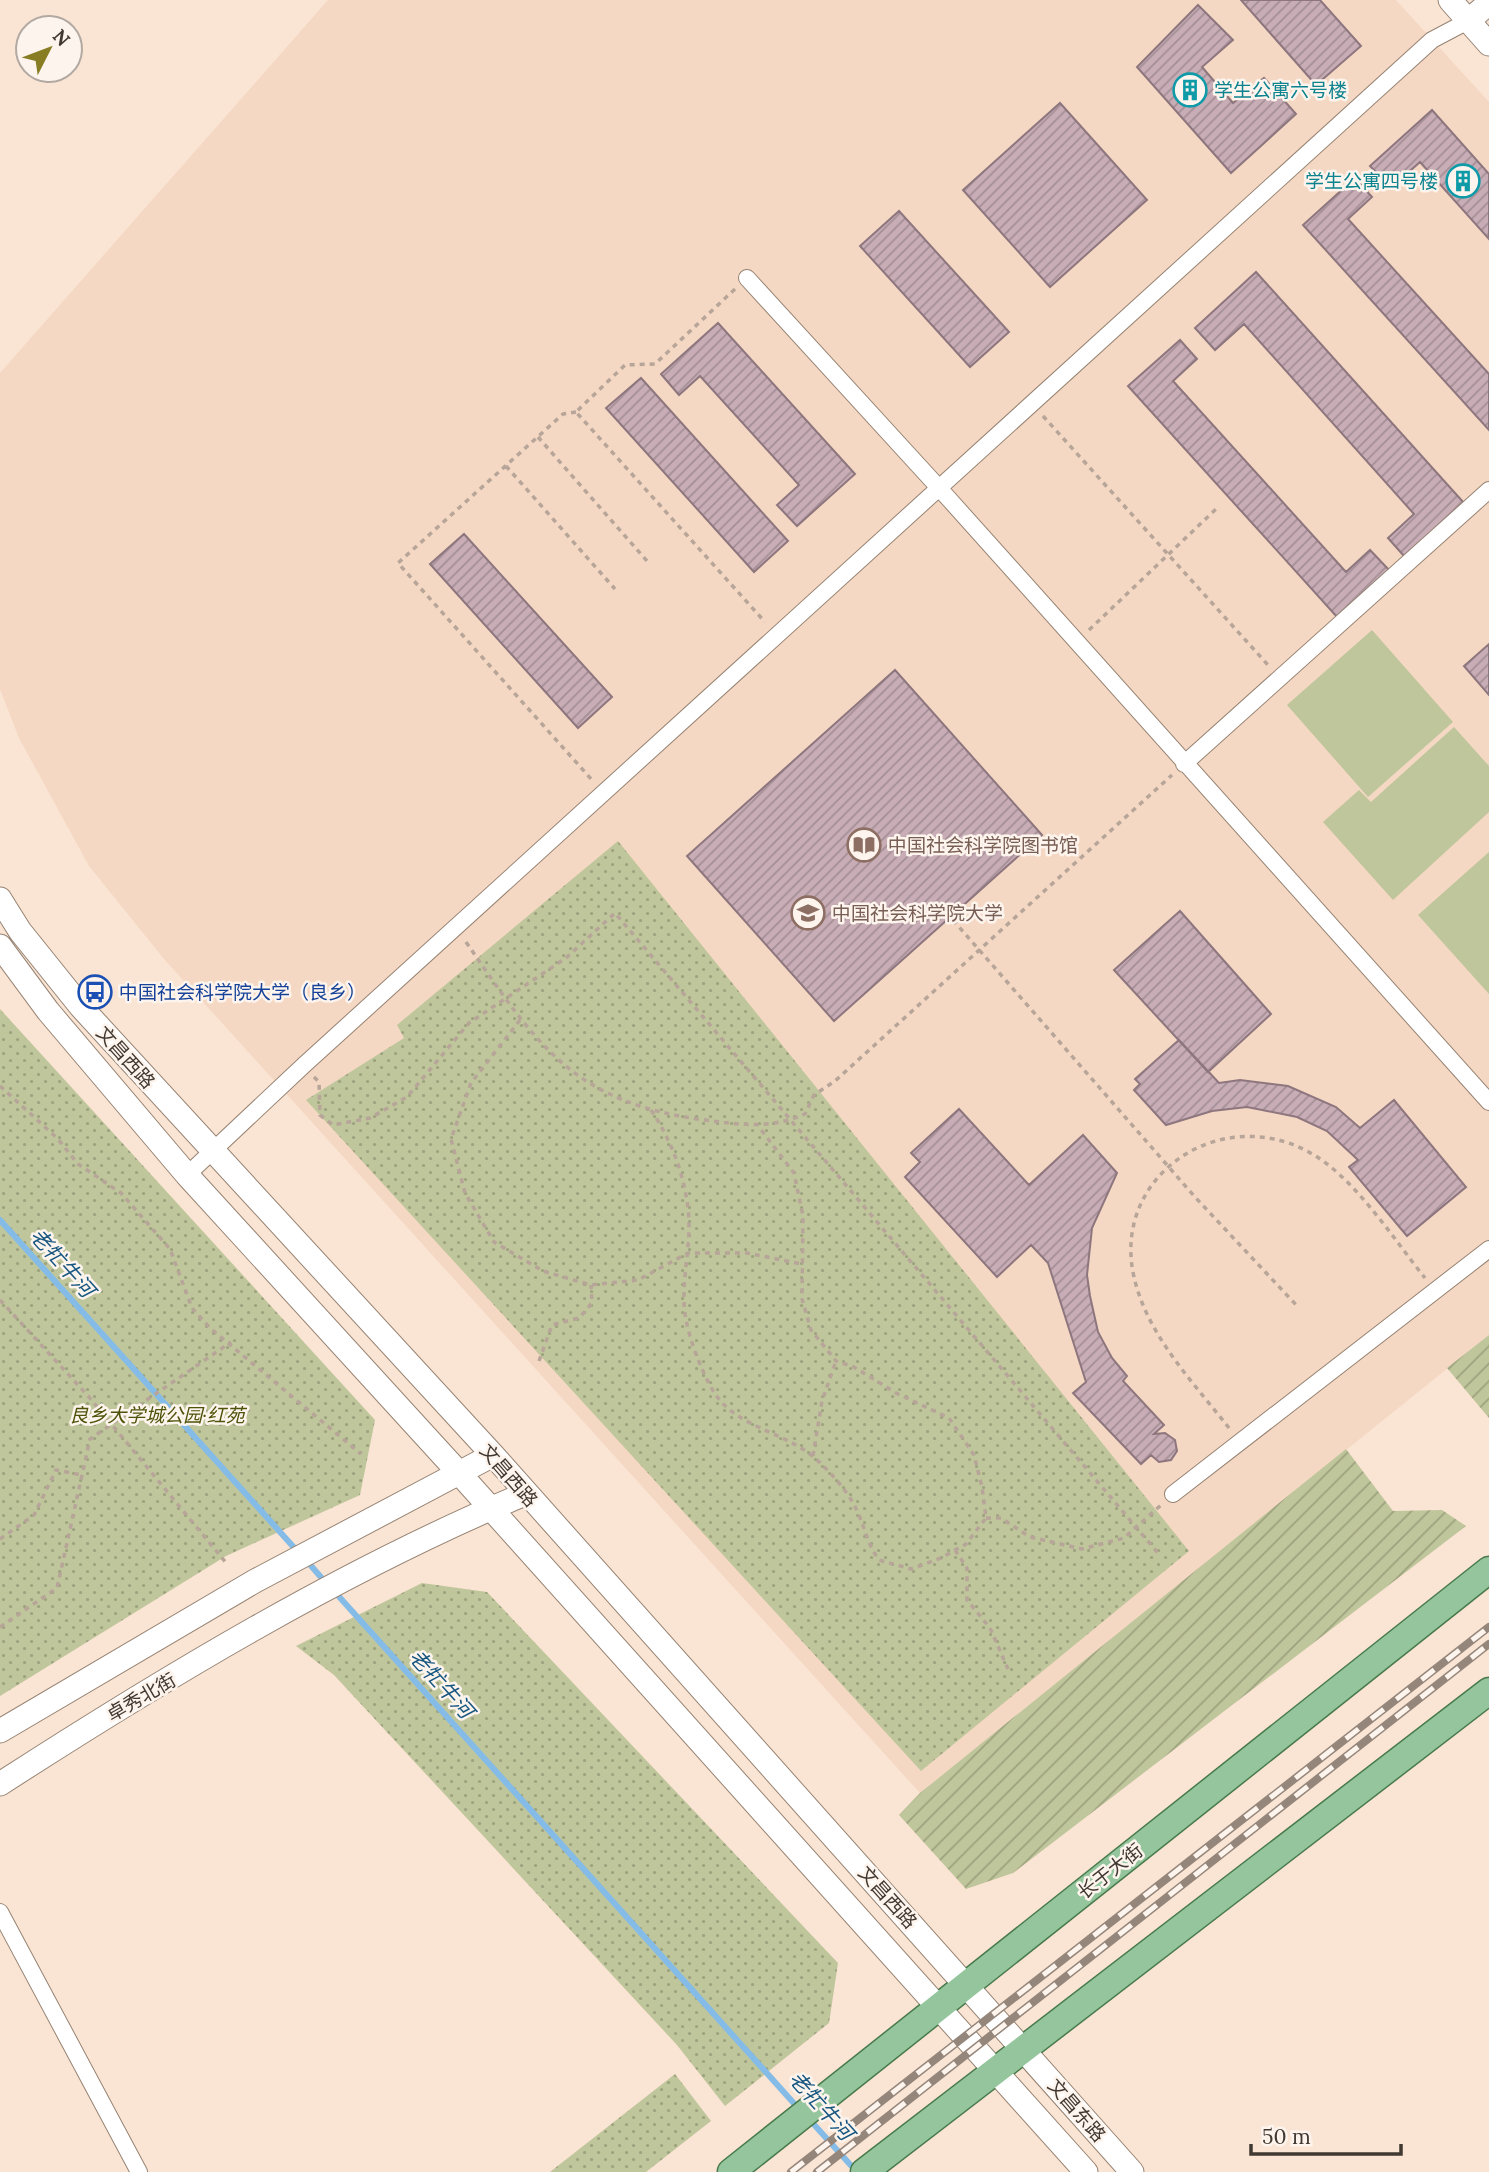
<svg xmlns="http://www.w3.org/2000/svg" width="1489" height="2172" viewBox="0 0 1489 2172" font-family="Lora,'Noto Sans SC',serif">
<defs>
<pattern id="park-dots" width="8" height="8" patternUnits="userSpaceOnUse" patternTransform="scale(1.75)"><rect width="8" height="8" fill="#c0c69b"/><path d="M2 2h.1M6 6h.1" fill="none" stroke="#9da27f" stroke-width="1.8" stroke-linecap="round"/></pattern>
<pattern id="garden-furrows" width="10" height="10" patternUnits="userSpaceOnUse" patternTransform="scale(1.75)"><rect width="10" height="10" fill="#c0c69b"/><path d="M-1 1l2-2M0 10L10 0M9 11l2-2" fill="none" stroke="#9da27f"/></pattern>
<pattern id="building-hatch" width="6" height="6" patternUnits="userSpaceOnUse" patternTransform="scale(1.75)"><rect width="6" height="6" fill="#c8adb6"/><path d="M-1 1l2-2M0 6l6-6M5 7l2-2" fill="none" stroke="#a48e95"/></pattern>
</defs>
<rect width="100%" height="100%" fill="#fae4d3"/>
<path fill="#f4d8c3" d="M328,0H1396L1489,102V1335L920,1793L164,959L89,866L19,738L0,689V373Z"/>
<path fill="url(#park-dots)" d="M618,841L1189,1551L921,1771L306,1100L404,1038L397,1025Z
M0,1009L375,1420L360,1495L226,1556L0,1696Z
M422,1583L487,1592L838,1963L829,2023L725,2106L677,2045L334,1675L296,1646Z
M675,2074L711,2121L646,2172H550Z"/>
<path fill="url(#garden-furrows)" d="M1489,1335V1418L1447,1368Z
M1346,1449L1393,1511L1442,1510L1466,1526L1013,1873L966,1889L899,1815L920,1793Z"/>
<path fill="#c0c69b" d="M1372,630L1453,722L1368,797L1287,705Z
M1454,727L1489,766V812L1393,900L1323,822L1359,790L1371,802Z
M1489,852V994L1418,915Z"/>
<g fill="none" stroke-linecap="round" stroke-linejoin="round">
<path stroke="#85bce7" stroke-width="6" d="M0,1220L298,1552
M306,1560L326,1583
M334,1591L799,2109
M809,2119L856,2171"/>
</g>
<path fill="url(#building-hatch)" stroke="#8e767e" stroke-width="2" d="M1241,0H1320L1361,46L1316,85Z
M1198,5L1233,40L1202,67L1233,103L1264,78L1296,114L1231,173L1137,67Z
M1060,103L1147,200L1050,287L963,190Z
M1432,110L1489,174V239L1420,162L1391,188L1370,166Z
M1355,178L1372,197L1348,219L1489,374V430L1303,225Z
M899,211L1009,332L970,367L860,246Z
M1256,272L1464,503L1404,556L1388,538L1414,514L1244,324L1215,350L1195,328Z
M718,323L855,474L797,526L777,505L799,485L700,376L679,395L661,374Z
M1180,340L1197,359L1173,381L1346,572L1370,550L1390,571L1338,618L1128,386Z
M641,378L788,541L754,572L606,408Z
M464,534L612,697L578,728L430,564Z
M1489,644V695L1464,666Z
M895,670L1042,835L834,1021L687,856Z
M1180,911L1271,1014L1208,1072L1114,970Z
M1179,1040L1219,1083L1240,1080L1288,1086L1336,1107L1360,1128L1394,1100L1466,1187L1407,1236L1349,1167L1358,1160L1327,1131L1297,1117L1247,1107L1212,1111L1166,1125L1134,1090L1140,1084L1135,1079Z
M959,1109L1029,1185L1083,1135L1117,1173L1092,1228L1087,1275L1090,1296L1098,1332L1112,1358L1127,1376L1123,1381L1164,1425L1154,1434L1165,1433L1175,1440L1177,1451L1171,1460L1159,1462L1151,1455L1141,1464L1073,1393L1086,1382L1048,1263L1031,1245L997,1277L905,1177L920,1162L911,1153Z"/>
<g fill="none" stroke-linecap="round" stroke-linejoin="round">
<defs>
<path id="street" d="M747,278L940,489L1489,1102
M1184,764L1489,490
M187,1175L304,1065L1432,40L1468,21
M1173,1494L1489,1249
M0,1912L139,2172"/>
<path id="secondary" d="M1450,0L1489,44
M1468,21L1489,3
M0,899L20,931L81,1007L493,1455L1132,2172
M0,946L48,1011L187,1175L460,1474L1086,2172
M0,1731L255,1581L493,1455
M0,1784C164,1678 345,1569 525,1494"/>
<path id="primary" d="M731,2172L1489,1570
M864,2172L1489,1691"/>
</defs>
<use href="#street" stroke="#968373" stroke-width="18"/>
<use href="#secondary" stroke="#968373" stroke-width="25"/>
<use href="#primary" stroke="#487a4c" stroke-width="29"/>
<path stroke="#b6a598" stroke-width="3.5" stroke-dasharray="5 5" stroke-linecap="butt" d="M735,289L655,364L625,365L576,412L765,622
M576,412L563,414L398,563L592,780
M1043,416L1268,665
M538,437L647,561
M506,466L615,589
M1089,630L1216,509
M953,920L1195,1197L1299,1308
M466,942C537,1045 573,1103 705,1120C741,1125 771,1129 805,1114L814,1095L835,1081L1172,775
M520,1020L471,1083L451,1139L465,1193L494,1242L543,1271L591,1285L638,1280L688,1253H747L801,1264
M314,1077L319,1082L320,1115L333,1125L370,1118L407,1097L469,1023L566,958L615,913L1158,1553
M0,1086L57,1138L78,1164L121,1193L170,1249L192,1308L210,1328L361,1454
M651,1110C671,1140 683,1171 688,1208C692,1239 683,1271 684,1303C685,1329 699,1366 712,1389C734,1428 785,1431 816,1459C832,1474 849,1492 858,1513C866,1531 867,1543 879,1560L911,1569L941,1558L966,1544L986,1518L982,1487L974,1455L949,1418L896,1393L854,1367L836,1361L811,1330L802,1299L803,1216L794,1173L759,1127
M0,1300L89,1397L227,1564
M539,1361L552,1325L579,1318L592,1303L591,1285
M1229,1428C1193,1382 1147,1335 1134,1277C1111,1177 1218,1104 1307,1151C1353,1175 1392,1237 1425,1278
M813,1456L822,1401L836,1361
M986,1518H1001L1030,1537L1082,1549L1124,1538L1161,1505
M0,1539L34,1515L56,1470L82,1475
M955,1550L967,1568V1600L990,1628L1008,1669
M0,1627L57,1588L90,1439L231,1342"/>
<use href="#street" stroke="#fff" stroke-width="16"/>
<use href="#secondary" stroke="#fff" stroke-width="23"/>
<use href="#primary" stroke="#94c59c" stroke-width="26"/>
<defs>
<path id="rail" d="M791,2172L1489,1627
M817,2172L1489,1644"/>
</defs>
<use href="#rail" stroke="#95867b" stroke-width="8"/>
<use href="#rail" stroke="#fdf4ed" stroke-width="5" stroke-dasharray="16" stroke-linecap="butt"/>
</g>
<defs>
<symbol id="building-ring" viewBox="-11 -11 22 22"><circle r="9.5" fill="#fdf4ed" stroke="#0f9aa8" stroke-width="1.5"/><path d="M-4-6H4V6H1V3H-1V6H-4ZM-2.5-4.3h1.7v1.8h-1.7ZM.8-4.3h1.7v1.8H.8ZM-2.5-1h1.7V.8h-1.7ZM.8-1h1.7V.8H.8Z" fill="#0f9aa8"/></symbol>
<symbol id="library-ring" viewBox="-11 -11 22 22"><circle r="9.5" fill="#fdf4ed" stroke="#8d6e63" stroke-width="1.5"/><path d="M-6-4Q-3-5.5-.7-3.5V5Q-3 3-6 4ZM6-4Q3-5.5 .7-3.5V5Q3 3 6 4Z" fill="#8d6e63"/></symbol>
<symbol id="university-ring" viewBox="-11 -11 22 22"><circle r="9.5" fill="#fdf4ed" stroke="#8d6e63" stroke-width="1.5"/><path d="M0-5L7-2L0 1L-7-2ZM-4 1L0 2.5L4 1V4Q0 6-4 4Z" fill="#8d6e63"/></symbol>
<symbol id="bus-ring" viewBox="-11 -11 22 22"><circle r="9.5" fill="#fdf4ed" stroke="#1a4fb4" stroke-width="1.5"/><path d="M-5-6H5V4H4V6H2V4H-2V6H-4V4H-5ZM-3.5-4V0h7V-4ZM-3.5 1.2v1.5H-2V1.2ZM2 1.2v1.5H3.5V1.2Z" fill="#1a4fb4"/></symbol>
</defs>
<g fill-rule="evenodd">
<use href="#building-ring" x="1171" y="71" width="38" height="38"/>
<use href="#building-ring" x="1444" y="162" width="38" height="38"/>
<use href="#library-ring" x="845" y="826" width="38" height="38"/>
<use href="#university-ring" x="789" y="894" width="38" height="38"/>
<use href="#bus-ring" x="76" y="973" width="38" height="38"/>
</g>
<g text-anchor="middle" stroke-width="5" stroke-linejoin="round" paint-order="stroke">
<g font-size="19" fill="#0d838f" stroke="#fdf4ed" text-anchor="start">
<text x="1214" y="97">学生公寓六号楼</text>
<text x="1438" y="188" text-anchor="end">学生公寓四号楼</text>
</g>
<g font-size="19" fill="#785e54" stroke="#fdf4ed" text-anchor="start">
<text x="888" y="852">中国社会科学院图书馆</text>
<text x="832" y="920">中国社会科学院大学</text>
</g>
<g font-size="19" fill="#164399" stroke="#fdf4ed" text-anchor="start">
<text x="119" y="999">中国社会科学院大学（良乡）</text>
</g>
<g font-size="19" fill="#403831" stroke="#fdf4ed">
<text transform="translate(126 1057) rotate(48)" y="7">文昌西路</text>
<text transform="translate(509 1475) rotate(49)" y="7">文昌西路</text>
<text transform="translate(141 1697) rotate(-30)" y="7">卓秀北街</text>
<text transform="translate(1110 1871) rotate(-38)" y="7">长于大街</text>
<text transform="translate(888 1897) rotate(48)" y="7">文昌西路</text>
<text transform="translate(1077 2110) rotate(49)" y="7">文昌东路</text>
</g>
<g font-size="19" font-style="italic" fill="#4d5308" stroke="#fdf4ed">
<text x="157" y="1422">良乡大学城公园·红苑</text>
</g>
<g font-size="21" font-style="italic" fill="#185780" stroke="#fdf4ed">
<text transform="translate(62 1263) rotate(48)" y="7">老牤牛河</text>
<text transform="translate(441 1684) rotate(48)" y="7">老牤牛河</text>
<text transform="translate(821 2106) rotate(48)" y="7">老牤牛河</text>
</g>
</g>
<g transform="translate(49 49) rotate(48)"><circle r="33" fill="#fdf4ed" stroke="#b1a9a2" stroke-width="2"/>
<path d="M0-5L12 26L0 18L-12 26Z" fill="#887d23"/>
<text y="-10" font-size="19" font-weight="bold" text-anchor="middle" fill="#403831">N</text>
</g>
<path d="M1251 2144v10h150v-10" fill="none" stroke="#403831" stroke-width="3.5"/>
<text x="1262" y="2144" font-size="21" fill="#403831" stroke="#fdf4ed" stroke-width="5" paint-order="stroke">50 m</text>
</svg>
